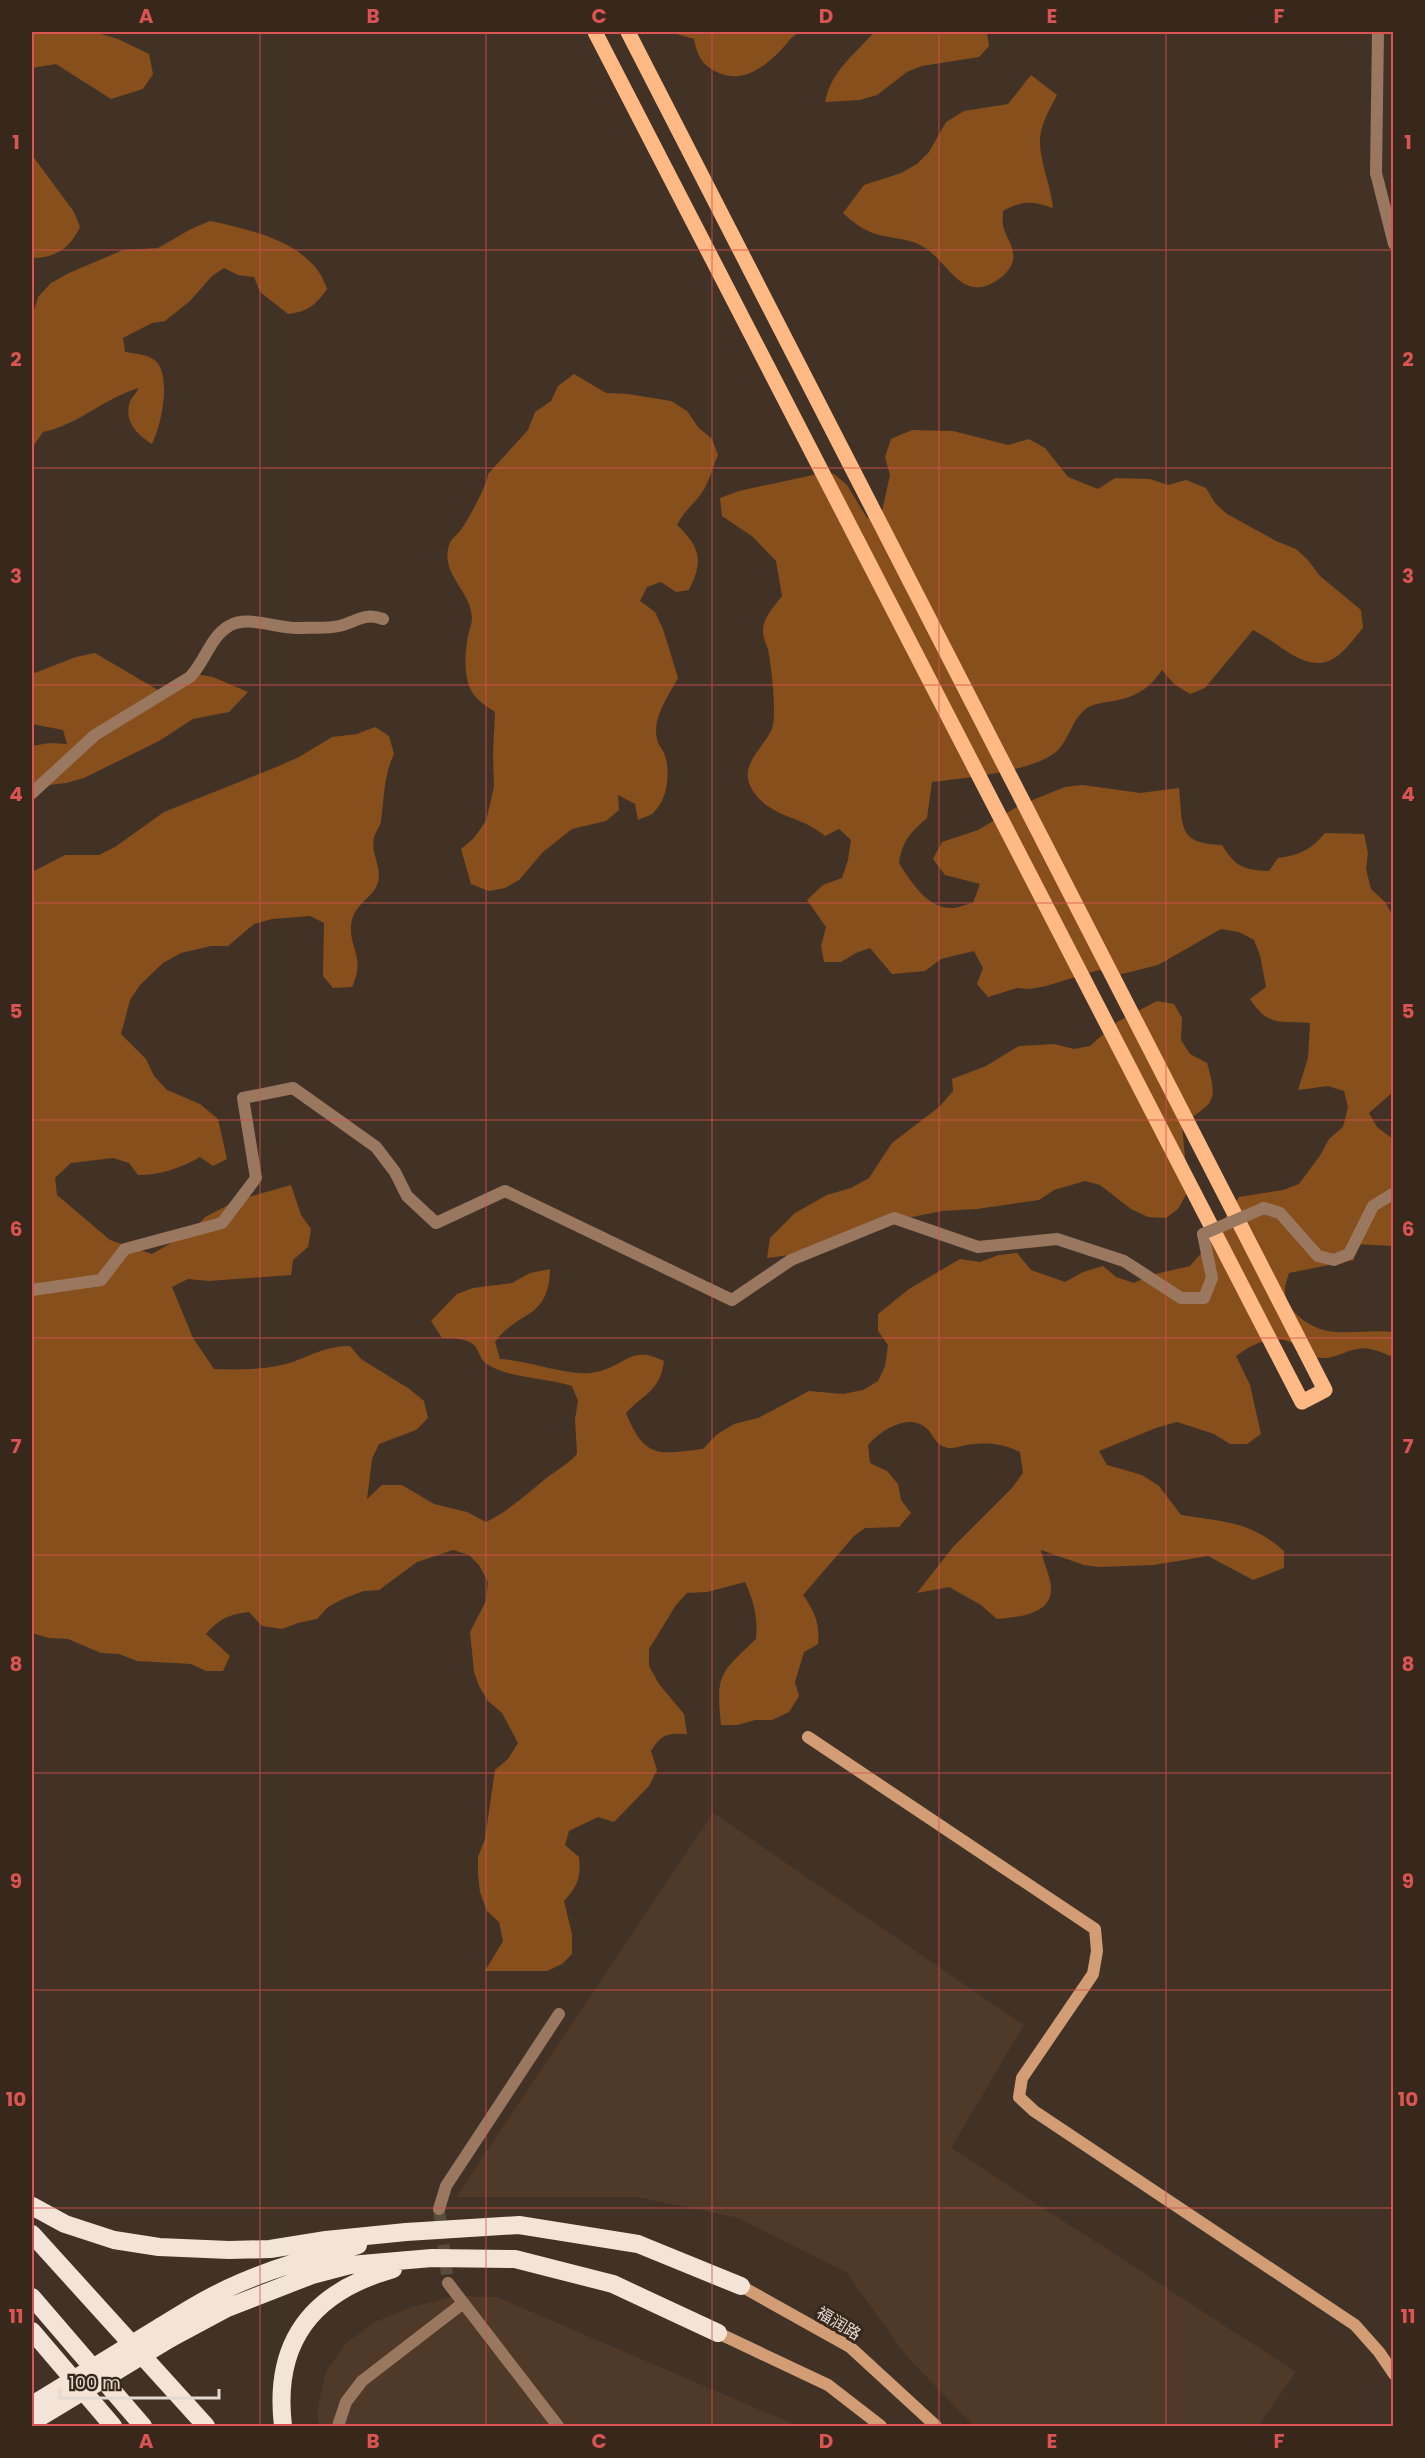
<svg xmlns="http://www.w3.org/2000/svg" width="1425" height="2458" viewBox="0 0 1425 2458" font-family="Poppins,'Noto Sans SC',sans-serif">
<rect width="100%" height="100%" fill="#423225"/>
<path fill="#4f3928" d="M713,1813L1024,2025L951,2148L1296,2372L1258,2426H974L908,2358L846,2272L738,2218L638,2197H456Z
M456,2296L497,2297L798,2426H319L317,2413L326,2372L346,2343L377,2321L412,2307Z"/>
<path fill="#874f1c" d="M32,32H94L118,39L149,54L153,74L143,89L111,99L56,64L32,68Z
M670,32H803C790,35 789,43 779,52C762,69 740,84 717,72C702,65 697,55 694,39Z
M874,32H987L989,46L979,57L922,66L907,72L877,95L860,100L825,102C832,69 854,56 874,32Z
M1031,75L1057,95C1050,109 1041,123 1040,139C1039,160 1051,186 1053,208C1033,201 1022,200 1003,211C1003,217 1002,224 1004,229C1007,239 1015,248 1013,260C1011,269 1004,276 996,281C960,303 949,261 922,246C905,237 890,239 873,233C861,229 852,221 843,213L864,185L901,173L917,164L929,152L946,122L964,111L1008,104Z
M32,155L74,212L80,227C70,248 56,258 32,258Z
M210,221C252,230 313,243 327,289C316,305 307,312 288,314L260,292L254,277L238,275L224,268L212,276L190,301L165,321L152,323L123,338L125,352C136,354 152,354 159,365C170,384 161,426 152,444C138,435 125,423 129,405C130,399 136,393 139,388C104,398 78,425 43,432L32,448V317L38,297L51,283L69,273L123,250L158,248L191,229Z
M574,374L606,393L628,394L671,401L687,411L698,427L712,439L718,455C713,466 710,480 703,491C694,505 685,509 677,525C700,547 704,560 689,590L676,592L661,582L647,587L640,601L655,612L663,629L678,678C670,693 657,711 656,729C656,747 663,746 666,759C670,776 667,799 654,812C651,816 643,817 638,820L635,804L618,795L619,810L606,821L572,829L543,852L519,880L505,888L489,891L471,884L461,849L474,838L486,821L494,787L493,753L495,712C485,705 474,699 469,686C464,670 465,653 468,636C469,630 472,624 472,618C471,590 440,575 449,545C450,540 456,536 460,531C467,522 488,484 488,474L528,430L535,412L551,401L558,386Z
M912,430L953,431L1008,445L1029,439L1045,448L1068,477L1098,489L1115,478L1150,479L1168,485L1186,480L1206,488L1215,503L1227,514L1276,541L1296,549L1308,560L1320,576L1361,610L1363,628C1356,636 1349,646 1341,653C1310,681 1281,643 1253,630L1205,688L1190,694L1174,684L1162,670C1149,689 1137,696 1114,701C1105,702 1094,704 1087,708C1071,720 1070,739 1056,752C1031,772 964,778 932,782L927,818C911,832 902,841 899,863C911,882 928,910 954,908C960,907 967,904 973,903L980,884L945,875L933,859L942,842L978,830L1020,805L1065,787L1083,785L1140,793L1179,788C1183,826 1177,844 1222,845C1236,867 1243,870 1269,871L1278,858C1300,855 1311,850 1325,833L1364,834L1368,853L1366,869L1371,889L1385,902L1393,916V1092L1369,1113L1377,1127L1393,1139V1246L1354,1244V1260L1289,1273C1288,1277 1286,1282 1285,1287C1283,1312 1314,1332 1337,1332C1356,1333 1374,1330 1393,1332V1357C1383,1353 1369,1346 1357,1349C1346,1351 1337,1357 1325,1358C1309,1358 1309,1354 1297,1346C1278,1332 1253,1343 1236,1356L1250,1385L1261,1434L1247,1444H1230L1214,1434L1177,1422L1156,1428L1099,1451L1107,1465L1142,1475L1159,1486L1181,1515C1224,1522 1250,1521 1284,1551V1568L1253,1580L1208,1556L1154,1565L1099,1567L1084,1565L1041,1550C1043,1562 1050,1575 1051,1587C1053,1615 1017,1617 997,1619L981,1605L949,1587L917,1593L953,1547L1012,1488L1023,1473L1020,1452C1002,1443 986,1442 966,1445C961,1446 953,1449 948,1448C934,1445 934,1434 925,1427C907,1413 880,1431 868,1445L870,1463L887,1471L898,1484L901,1500L911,1513L899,1527L865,1528L854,1536L803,1595C815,1612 820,1624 818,1644L804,1652L795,1682L799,1696L789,1712L772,1720H755L738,1725H721C716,1674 719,1674 756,1639C758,1617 754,1602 745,1582L707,1592L687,1593L676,1605L649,1649V1666L659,1684L684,1714L687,1734C667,1733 662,1734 651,1751L657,1770L649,1786L614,1822L598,1817L569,1831L565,1845L579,1857C581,1878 578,1885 564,1901L572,1934V1954L562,1964L547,1971H485L503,1941L499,1922L487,1911L480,1892L478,1874V1857L485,1839L495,1770L508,1759L518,1743L502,1713L488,1701L479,1686L474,1672L470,1632L486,1601L488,1582L479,1565L469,1555L453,1550L417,1562L379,1590L364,1591L345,1598L328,1607L317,1619L298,1623L282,1629L262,1626L249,1612C229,1614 219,1619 206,1634L230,1656L223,1671H206L191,1664L137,1661L119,1654L101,1653L68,1639L49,1638L32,1633V872L65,855H99L115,847L164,812L279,766L299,757L332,737L357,734L375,727L389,736L394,754C384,774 384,799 381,821C380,827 375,832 374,838C370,854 385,871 376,887C371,898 356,904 352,920C346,946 367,955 352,987L333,988L323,976L324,923L310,916L272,919L254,924L228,946H211L181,953L163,963L140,985L130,1000L121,1034L146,1059L154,1076L167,1090L200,1104L218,1119L227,1159L213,1166L200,1157C181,1168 160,1175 138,1175L129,1163L113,1158L71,1163L55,1178L57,1195L110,1240L152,1254L192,1231L205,1217L238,1200L291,1185L301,1215L311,1229L308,1247L293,1260L291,1275L209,1281L188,1279L172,1287L193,1338L214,1369C240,1370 268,1370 293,1362C313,1354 328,1346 350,1346L361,1359L408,1388L424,1401L428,1418L416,1430L379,1444L372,1459L367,1499L382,1485H402L434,1504L467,1512L486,1522C508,1511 525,1496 544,1480C555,1471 567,1465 577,1454L575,1419L578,1401L572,1386C547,1378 507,1378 487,1364C480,1360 479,1350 474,1345C466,1338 452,1338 442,1338L431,1321L457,1294L473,1288L512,1283L530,1273L550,1269C549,1321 517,1310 495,1342L500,1359C529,1360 571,1378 596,1372C626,1366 630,1344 664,1361C660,1391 645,1393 626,1413C645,1460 659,1454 703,1449L716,1435L734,1424L758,1418L809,1391L843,1394L863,1390L878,1381L885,1366L888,1345L878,1331V1314L909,1289L960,1259L980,1262L999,1255L1017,1253L1031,1270L1065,1282L1083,1272L1103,1266L1116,1277L1134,1283L1151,1275L1190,1266L1203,1251L1239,1197L1283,1190L1299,1184L1321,1154L1329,1139L1343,1127L1348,1107L1344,1091L1328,1086L1298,1090L1308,1058L1310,1023C1280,1021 1268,1027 1250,999L1266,987L1260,955L1254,940L1239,932L1221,929L1158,965L1118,975L1099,970L1046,986L1030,989L1017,988L988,997L977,984L983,968L974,951L941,959L925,971L892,974L870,948L856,953L841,962H824L821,946L826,927L807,900L823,885L842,878L848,860L851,840L839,829L825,836C803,816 771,818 753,791C737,767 761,751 771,731C778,718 771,665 768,649C766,644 763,637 763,632C762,618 775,606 782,596L776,561L753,537L722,516L720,498L739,491L818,474H834L847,485L867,518L882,511L890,475L885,457L891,439Z
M95,653L163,693L196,674L213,677L248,692L229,712L193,719L159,741L84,778L66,783L32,787V746L49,743L67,744L63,730L32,724V674L76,657Z
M1157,1001L1174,1004L1182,1018L1181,1040L1190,1054L1207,1063C1219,1105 1213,1101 1182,1125L1188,1191L1178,1209L1166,1218L1148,1217L1131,1209L1100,1185L1085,1181L1054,1190L1039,1200L977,1209L942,1211L907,1218L805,1253L767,1258L770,1238L795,1213L827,1195L851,1188L869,1178L892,1143L939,1107L953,1091L952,1079L986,1066L1019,1046L1054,1044L1074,1049L1090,1046L1117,1022Z"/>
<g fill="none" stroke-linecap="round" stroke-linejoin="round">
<path stroke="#5a4b3f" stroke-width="12" stroke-dasharray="12 6" stroke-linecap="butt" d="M439,2209L448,2283"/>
<path stroke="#9a785f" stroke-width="12" d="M1378,32L1376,173L1394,244
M32,793L95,735L190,677C205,662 210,637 229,626C247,615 275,628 297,628C310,627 326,629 339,626C357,622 363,612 383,619
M1264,1208L1280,1213L1318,1256L1334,1260L1349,1254L1373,1206L1394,1193
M32,1290L101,1280L125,1249L222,1223L256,1178L243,1098L293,1088L376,1147L395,1172L407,1196L436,1223L505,1191L732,1300L791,1260L894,1218L978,1247L1057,1239L1124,1261L1181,1298H1204L1212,1278L1203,1234
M439,2209L446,2186L559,2014
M448,2283L558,2426
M338,2426L346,2402L362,2381L462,2304"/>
<path stroke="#d29d74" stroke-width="12" d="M808,1737L1095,1929L1097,1951L1093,1974L1022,2078L1019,2097L1034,2111L1355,2325L1379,2352L1394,2374
M741,2286L850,2347L936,2426
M718,2333L828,2385L881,2426"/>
<path stroke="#feb984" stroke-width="15" d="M595,32L1302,1402L1325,1390L628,32"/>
<path stroke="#f4e3d7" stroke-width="18" d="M32,2206L65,2224L114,2240L159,2247L229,2250L270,2249L326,2240L406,2232L519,2225L638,2244L741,2286
M32,2234L206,2426
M32,2297L143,2426
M160,2327C186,2311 213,2294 242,2282C279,2266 319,2256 358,2245
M32,2331L113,2426
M171,2338L227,2308L312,2275L350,2265L432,2258L515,2259L613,2284L718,2333
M283,2426C273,2342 312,2292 393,2269"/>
<path stroke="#9a785f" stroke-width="12" d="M1203,1234L1264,1208"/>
<path stroke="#f4e3d7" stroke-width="18" d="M32,2405L160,2327
M32,2422L171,2338"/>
</g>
<path fill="none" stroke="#d95452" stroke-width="1.5" stroke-opacity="0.55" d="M260,32V2426M486,32V2426M712,32V2426M939,32V2426M1166,32V2426M32,250H1394M32,468H1394M32,685H1394M32,903H1394M32,1120H1394M32,1338H1394M32,1555H1394M32,1773H1394M32,1990H1394M32,2208H1394"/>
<g text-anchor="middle" stroke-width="6" stroke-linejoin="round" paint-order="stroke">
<g font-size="16" fill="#e3d9d1" stroke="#38281b">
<text transform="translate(839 2323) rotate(31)" y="6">福润路</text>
</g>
</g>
<rect width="1425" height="2458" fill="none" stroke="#38281b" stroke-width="66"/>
<path d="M60 2389v9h159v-9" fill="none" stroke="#e3d9d1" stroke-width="3"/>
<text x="69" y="2389" font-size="18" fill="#e3d9d1" stroke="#38281b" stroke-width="4.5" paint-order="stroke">100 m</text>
<rect x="33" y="33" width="1359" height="2392" fill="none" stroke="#d95452" stroke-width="2"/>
<g font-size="20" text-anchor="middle" font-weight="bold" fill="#d95452">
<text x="146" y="23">A</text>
<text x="373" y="23">B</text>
<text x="599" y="23">C</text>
<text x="826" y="23">D</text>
<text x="1052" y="23">E</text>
<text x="1279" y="23">F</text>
<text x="16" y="149">1</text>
<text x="1408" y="149">1</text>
<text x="16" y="366">2</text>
<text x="1408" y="366">2</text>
<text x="16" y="583">3</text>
<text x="1408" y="583">3</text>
<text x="16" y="801">4</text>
<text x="1408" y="801">4</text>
<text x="16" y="1018">5</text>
<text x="1408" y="1018">5</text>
<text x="16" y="1236">6</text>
<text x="1408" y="1236">6</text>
<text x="16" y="1453">7</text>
<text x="1408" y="1453">7</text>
<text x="16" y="1671">8</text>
<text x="1408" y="1671">8</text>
<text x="16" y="1888">9</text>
<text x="1408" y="1888">9</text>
<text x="16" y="2106">10</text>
<text x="1408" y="2106">10</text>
<text x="16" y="2323">11</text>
<text x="1408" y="2323">11</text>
<text x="146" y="2448">A</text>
<text x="373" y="2448">B</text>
<text x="599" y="2448">C</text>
<text x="826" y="2448">D</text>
<text x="1052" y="2448">E</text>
<text x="1279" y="2448">F</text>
</g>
</svg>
